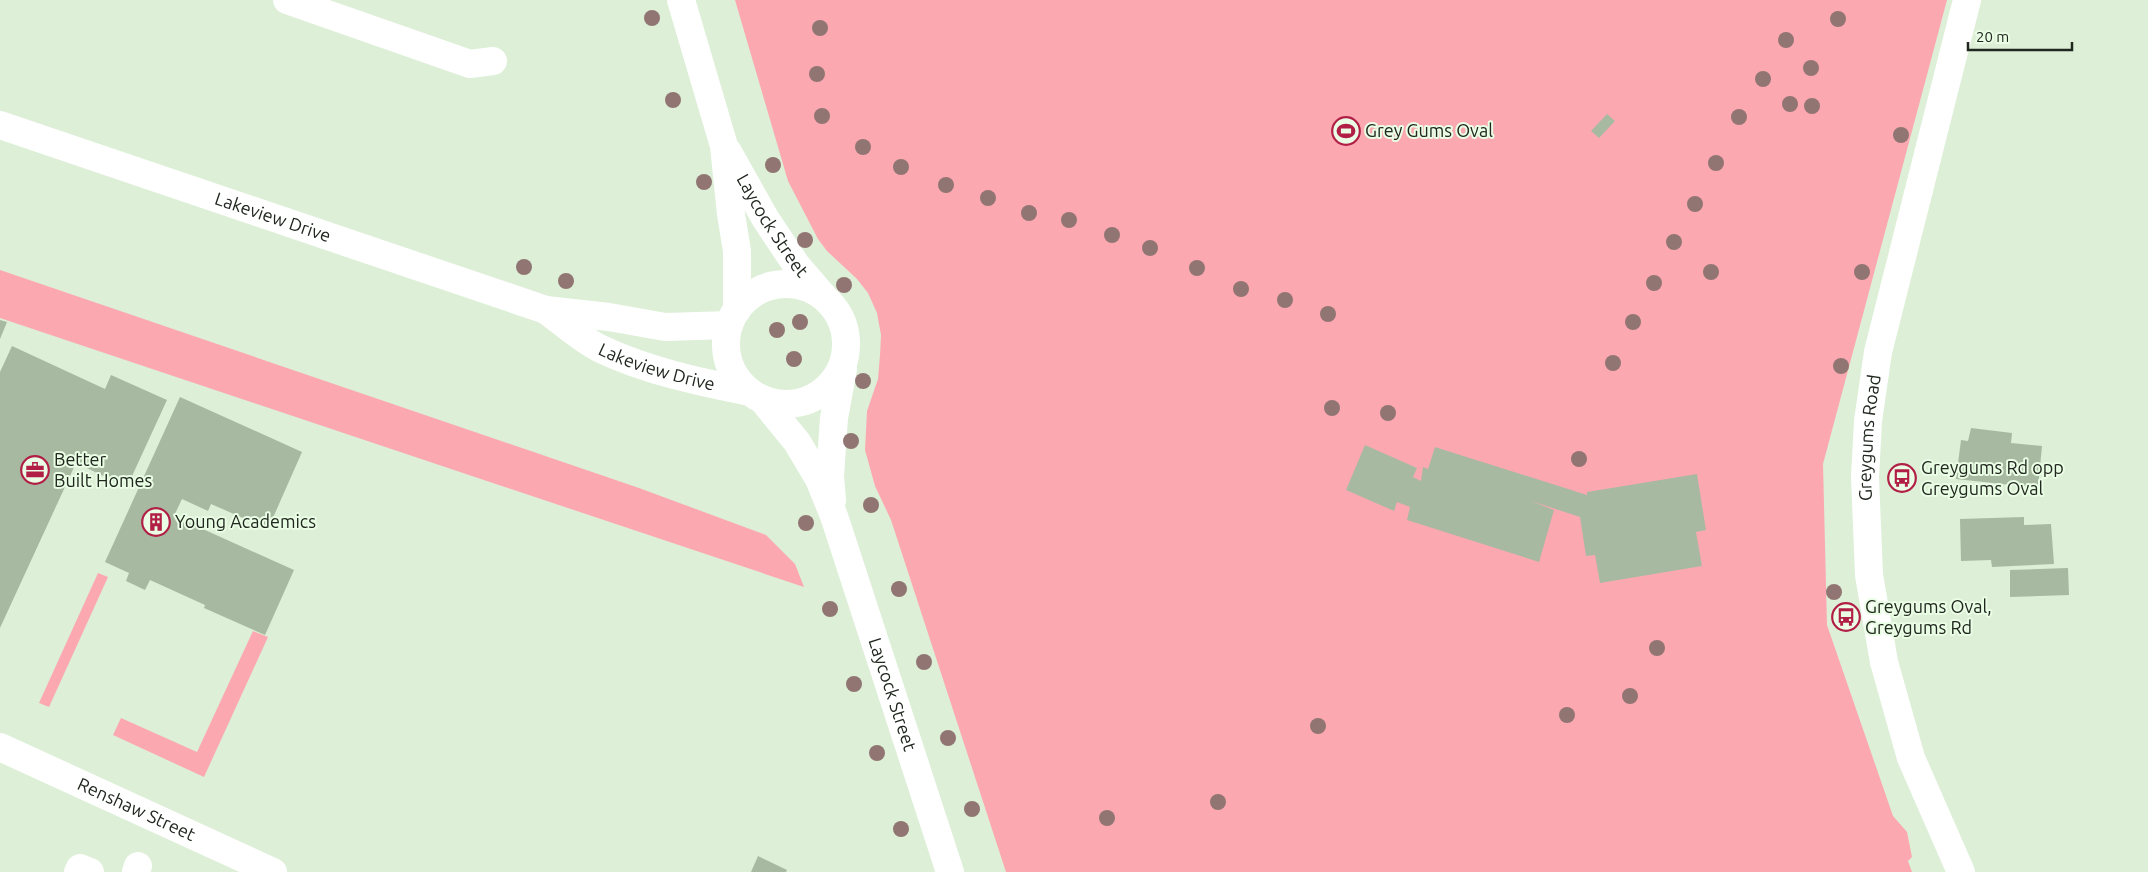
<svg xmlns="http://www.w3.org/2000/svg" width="2148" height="872" viewBox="0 0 2148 872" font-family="Ubuntu,sans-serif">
<rect width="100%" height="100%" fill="#ddefd7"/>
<path fill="#fca8b1" d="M735,0H1947L1823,464L1827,625L1893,816L1907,832L1912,857L1908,861L1912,872H1006L891,520L875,486L865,450L867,411L878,379L880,355L881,335L877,313L868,293L857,279L827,251L818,239L788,181Z
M0,270L639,488L766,535L795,564L804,587L0,318Z
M98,573L108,577L49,707L39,703Z
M253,631L268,637L204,777L113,735L121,718L197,752Z"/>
<path fill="#a8b9a2" d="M1607,114L1615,121L1599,138L1591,131Z
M0,320L7,322L0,339Z
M12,346L105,389L111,375L167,400L127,487L76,463L0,628V372Z
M180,397L302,452L268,529L211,504L208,511L182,499L174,516L294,570L265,635L204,608L205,605L150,580L145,590L126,581L129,573L105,562Z
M1971,428L2012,433L2011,443L2042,446L2038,488L1956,479L1961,440L1968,441Z
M1365,445L1417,468L1413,477L1421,481L1423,467L1428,469L1435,447L1587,495V492L1697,474L1706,530L1696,532L1702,566L1600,583L1595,555L1586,556L1580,517L1531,501L1554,510L1539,562L1407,520L1410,507L1397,502L1394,511L1346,490Z
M2024,517V525L2051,524L2054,564L1992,567L1991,560L1961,561L1960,519Z
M2068,568L2069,595L2010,597V570Z
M758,856L787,870L786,872H751Z"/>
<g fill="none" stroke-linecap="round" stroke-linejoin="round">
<g stroke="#fff" stroke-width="28">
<path d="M287,0L470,64L493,61"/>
<path d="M681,0L724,146L731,214L737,251V310"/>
<path id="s1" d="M0,125L546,310L609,317L665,327L729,325"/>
<path id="s2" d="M728,152L765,218L797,266L822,295"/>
<circle cx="786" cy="344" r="60"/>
<path id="s3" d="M547,311C564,323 582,340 601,349C647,371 700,382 750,392"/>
<path id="s4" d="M762,399L797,442L819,479L834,516L950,872"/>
<path d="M832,500L830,476L834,418L843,369"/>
<path id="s5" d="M0,747L273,872"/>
<path d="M78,872L80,868L90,872"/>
<path d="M136,872L138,866"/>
<path id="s6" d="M1961,872L1911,758L1884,662L1869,575L1865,477L1868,421L1878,352L1967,0"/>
</g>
</g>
<g fill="#917572">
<circle cx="652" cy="18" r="8"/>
<circle cx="1838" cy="19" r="8"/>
<circle cx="820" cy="28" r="8"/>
<circle cx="1786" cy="40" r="8"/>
<circle cx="1811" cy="68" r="8"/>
<circle cx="817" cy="74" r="8"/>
<circle cx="1763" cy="79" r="8"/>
<circle cx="673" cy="100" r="8"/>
<circle cx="1790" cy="104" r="8"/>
<circle cx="1812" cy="106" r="8"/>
<circle cx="822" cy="116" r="8"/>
<circle cx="1739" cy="117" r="8"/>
<circle cx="1901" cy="135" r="8"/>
<circle cx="863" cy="147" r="8"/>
<circle cx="1716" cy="163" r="8"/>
<circle cx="773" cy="165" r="8"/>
<circle cx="901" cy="167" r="8"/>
<circle cx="704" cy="182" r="8"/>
<circle cx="946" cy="185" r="8"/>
<circle cx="988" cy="198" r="8"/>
<circle cx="1695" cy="204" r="8"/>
<circle cx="1029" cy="213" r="8"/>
<circle cx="1069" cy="220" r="8"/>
<circle cx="1112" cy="235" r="8"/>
<circle cx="805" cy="240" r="8"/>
<circle cx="1674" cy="242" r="8"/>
<circle cx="1150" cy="248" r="8"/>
<circle cx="524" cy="267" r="8"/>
<circle cx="1197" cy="268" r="8"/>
<circle cx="1711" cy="272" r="8"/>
<circle cx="1862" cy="272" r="8"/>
<circle cx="566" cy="281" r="8"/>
<circle cx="1654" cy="283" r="8"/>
<circle cx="844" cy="285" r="8"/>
<circle cx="1241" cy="289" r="8"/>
<circle cx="1285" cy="300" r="8"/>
<circle cx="1328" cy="314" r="8"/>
<circle cx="800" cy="322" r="8"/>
<circle cx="1633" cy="322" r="8"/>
<circle cx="777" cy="330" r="8"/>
<circle cx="794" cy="359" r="8"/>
<circle cx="1613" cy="363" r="8"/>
<circle cx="1841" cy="366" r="8"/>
<circle cx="863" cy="381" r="8"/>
<circle cx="1332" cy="408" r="8"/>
<circle cx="1388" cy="413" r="8"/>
<circle cx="851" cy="441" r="8"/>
<circle cx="1579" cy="459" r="8"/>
<circle cx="871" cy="505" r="8"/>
<circle cx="806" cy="523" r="8"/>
<circle cx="899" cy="589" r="8"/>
<circle cx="1834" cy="592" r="8"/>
<circle cx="830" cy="609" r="8"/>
<circle cx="1657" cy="648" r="8"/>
<circle cx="924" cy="662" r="8"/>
<circle cx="854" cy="684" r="8"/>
<circle cx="1630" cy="696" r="8"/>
<circle cx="1567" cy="715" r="8"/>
<circle cx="1318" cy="726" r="8"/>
<circle cx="948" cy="738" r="8"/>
<circle cx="877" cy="753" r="8"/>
<circle cx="1218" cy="802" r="8"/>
<circle cx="972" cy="809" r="8"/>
<circle cx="1107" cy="818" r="8"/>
<circle cx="901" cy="829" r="8"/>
</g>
<defs>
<symbol id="stadium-ring" viewBox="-11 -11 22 22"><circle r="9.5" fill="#eafde5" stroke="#b21f46" stroke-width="1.5"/><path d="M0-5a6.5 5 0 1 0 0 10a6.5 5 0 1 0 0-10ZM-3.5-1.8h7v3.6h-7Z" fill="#b21f46"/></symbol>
<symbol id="office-ring" viewBox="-11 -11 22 22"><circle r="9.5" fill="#eafde5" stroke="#b21f46" stroke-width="1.5"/><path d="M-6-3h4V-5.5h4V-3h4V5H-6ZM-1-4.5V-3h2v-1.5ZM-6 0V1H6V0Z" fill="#b21f46"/></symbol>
<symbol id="bus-ring" viewBox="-11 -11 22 22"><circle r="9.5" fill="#eafde5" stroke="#b21f46" stroke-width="1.5"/><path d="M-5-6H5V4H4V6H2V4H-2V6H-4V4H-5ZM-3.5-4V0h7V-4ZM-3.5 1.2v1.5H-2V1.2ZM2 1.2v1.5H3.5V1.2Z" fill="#b21f46"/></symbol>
<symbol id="building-ring" viewBox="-11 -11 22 22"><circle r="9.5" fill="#eafde5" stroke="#b21f46" stroke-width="1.5"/><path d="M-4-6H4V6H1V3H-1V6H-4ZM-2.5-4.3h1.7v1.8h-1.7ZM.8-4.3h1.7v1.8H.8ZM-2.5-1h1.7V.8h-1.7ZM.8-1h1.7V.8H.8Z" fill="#b21f46"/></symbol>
</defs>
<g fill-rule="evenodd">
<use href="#stadium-ring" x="1330" y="115" width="32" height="32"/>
<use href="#office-ring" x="19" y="454" width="32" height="32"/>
<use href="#bus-ring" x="1886" y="462" width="32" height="32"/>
<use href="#building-ring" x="140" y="506" width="32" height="32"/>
<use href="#bus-ring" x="1830" y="601" width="32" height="32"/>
</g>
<g text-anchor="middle" stroke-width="4" stroke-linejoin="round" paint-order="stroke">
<g font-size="18" fill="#20271e" stroke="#eafde5" text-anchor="start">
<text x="1365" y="137">Grey Gums Oval</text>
<text x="54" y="466">Better<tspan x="54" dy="21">Built Homes</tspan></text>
<text x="1921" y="474">Greygums Rd opp<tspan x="1921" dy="21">Greygums Oval</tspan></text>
<text x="175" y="528">Young Academics</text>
<text x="1865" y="613">Greygums Oval,<tspan x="1865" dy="21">Greygums Rd</tspan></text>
</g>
<g font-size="18" fill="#20271e" stroke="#eafde5">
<text dy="6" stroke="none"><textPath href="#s1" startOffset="288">Lakeview Drive</textPath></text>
<text dy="6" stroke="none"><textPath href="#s2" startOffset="86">Laycock Street</textPath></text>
<text dy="6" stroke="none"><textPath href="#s3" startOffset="125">Lakeview Drive</textPath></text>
<text dy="6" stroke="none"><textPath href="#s6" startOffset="450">Greygums Road</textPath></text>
<text dy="6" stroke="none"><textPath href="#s4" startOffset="326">Laycock Street</textPath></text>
<text dy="6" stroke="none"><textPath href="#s5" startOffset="150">Renshaw Street</textPath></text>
</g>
</g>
<path d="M1968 42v8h104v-8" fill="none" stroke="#20271e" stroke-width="2.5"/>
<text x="1976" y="42" font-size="15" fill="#20271e" stroke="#eafde5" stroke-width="4" paint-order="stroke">20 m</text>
</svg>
